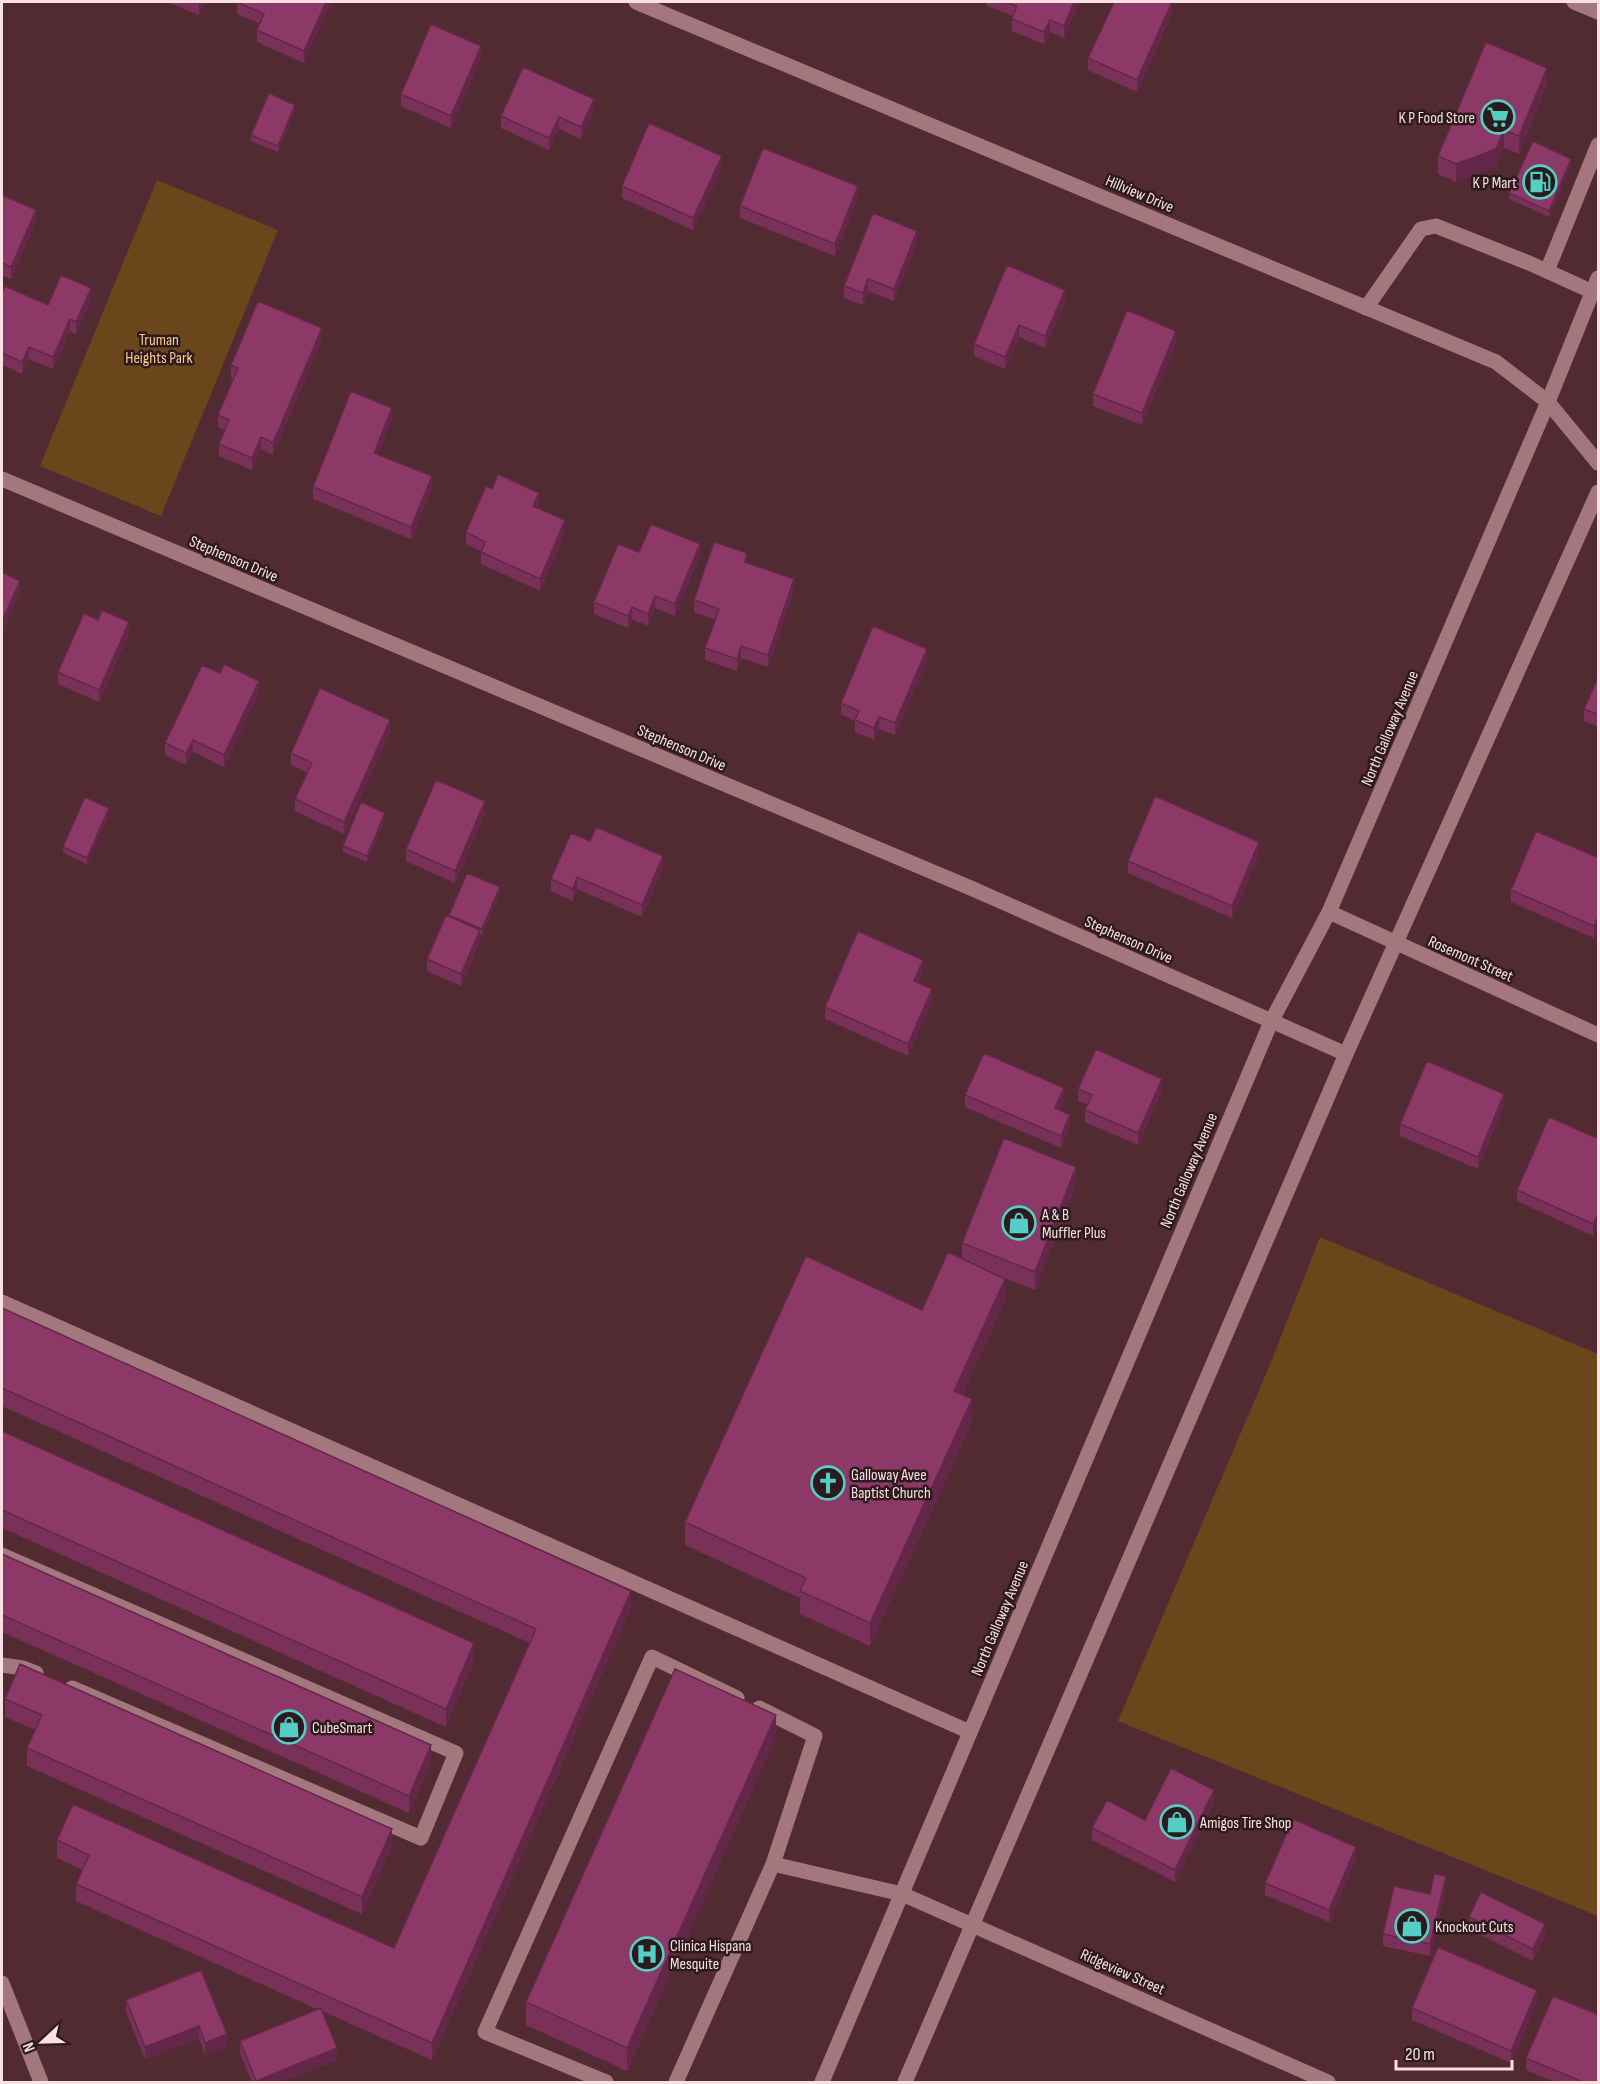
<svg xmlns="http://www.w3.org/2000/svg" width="1600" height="2084" viewBox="0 0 1600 2084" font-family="'Sofia Sans Condensed',sans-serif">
<rect width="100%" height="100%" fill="#522b32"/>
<path fill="#6a461a" d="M157,180L278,230L161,516L40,466Z
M1320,1237L1598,1354V1916L1118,1721L1271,1362Z"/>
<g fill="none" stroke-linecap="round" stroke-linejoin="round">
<path stroke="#a4767d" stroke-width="15" d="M1574,2L1598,12
M1547,271L1598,145
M1366,308L1421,229L1436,226L1529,263L1593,292
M2,1302L970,1732
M2,1555L456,1753L421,1838L72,1688
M2,1665L23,1668L36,1673
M773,1864L902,1894
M606,2082L485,2032L652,1657L737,1698
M676,2082L773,1864L815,1736L759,1708"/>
<path stroke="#a4767d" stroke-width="15" d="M636,2L1496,362L1548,402L1598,463
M2,479L973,889L1346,1054
M1329,912L1598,1035"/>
<path stroke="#a4767d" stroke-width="15" d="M902,1894L1328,2082
M2,1983L41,2082
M822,2082L1271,1022L1329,912L1548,402L1598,278
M905,2082L1346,1054L1598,492"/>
</g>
<path fill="#793159" d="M167,2H205L199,15Z
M237,2H331L304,63L257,42V30L260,24L237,14Z
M987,2H1079L1064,38L1050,32L1044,44L1012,31V19L1013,16L987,6Z
M1172,14L1137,92L1088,70V58Z
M481,58L451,128L401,106V94Z
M1547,85L1519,154L1504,148L1496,166L1456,182L1438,174V156Z
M295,111L278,152L251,141V135Z
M594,111L581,139L559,129L549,150L501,128V116Z
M1571,165L1549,217L1509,199V193Z
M722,168L693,230L622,198V186Z
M2,197L36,222L11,279L2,275Z
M858,198L835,256L740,218V206Z
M917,243L894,301L868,291L863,305L844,298V286Z
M2,293L48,305L91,300L76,334L70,331L53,369L29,359L22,374L2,365Z
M1065,302L1045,348L1019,337L1005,369L974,356V344Z
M322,340L273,455L261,449L252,470L219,456V444L225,430L218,427V415L233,378L231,377V365Z
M1176,343L1142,425L1093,406V394Z
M392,420L378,454L432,488L411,539L313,499V487Z
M539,505L538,508L565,532L540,591L481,564V551L466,544V532Z
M639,552L700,556L675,616L655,608L648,626L632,619L628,628L594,614V602Z
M747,563L794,591L768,667L741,658L737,671L705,660V648L715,620L694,612V600Z
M129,634L99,702L58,684V672Z
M927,661L895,735L879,729L874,740L855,732V721L841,714V703Z
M1599,675V727L1584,721V709Z
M259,693L224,767L193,752L186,765L165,755V743Z
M390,732L344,834L295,811V799L307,773L291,765V753Z
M485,813L455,883L406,861V849Z
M109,814L87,864L63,853V847Z
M385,819L367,862L343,852V846Z
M590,841L663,868L642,917L577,889L573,901L551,891V879Z
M1259,854L1232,918L1128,873V861Z
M1599,858V927L1594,938L1511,902V890Z
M500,893L482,935L480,934V942L461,986L427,971V959L449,917V915Z
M923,972L918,983L932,1001L908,1056L825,1019V1007Z
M1078,1089L1162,1091L1138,1145L1085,1122V1110L1088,1105L1078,1101Z
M965,1095L1064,1100L1060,1110L1070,1127L1061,1148L965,1107Z
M1504,1106L1478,1169L1400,1136V1124Z
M1599,1139V1224L1593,1236L1517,1201V1190Z
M1076,1185L1035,1290L990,1272L1005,1301L962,1395L972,1422L870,1646L800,1614V1598L685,1545V1522L922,1310L962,1259V1243Z
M2,1308L631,1608L432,2060L322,2011L337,2060L281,2082H252L240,2053V2041L317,2009L76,1901V1884L83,1870L57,1858V1840L394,1948L530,1643L2,1406Z
M2,1431L474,1661L446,1727L2,1528Z
M2,1554L431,1763L409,1813L2,1632Z
M5,1699L392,1846L362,1914L27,1766V1748L36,1730L5,1717Z
M776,1737L627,2071L526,2025V2002Z
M1214,1802L1175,1882L1092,1840V1828L1145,1820Z
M1356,1859L1329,1922L1265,1895V1883Z
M1446,1888L1430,1956L1383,1946V1934L1430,1894Z
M1469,1917L1545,1936L1533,1961L1469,1929Z
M201,1970L227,2046L205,2055L199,2038L145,2059L126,2012V2000Z
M1537,2002L1511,2063L1412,2020V2008Z
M1526,2058L1599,2082H1555L1526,2070Z"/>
<path fill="#632849" d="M200,2H205L199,15V3Z
M326,2H331L304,63V51Z
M1074,2H1079L1064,38V26Z
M1172,2V14L1137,92V80Z
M1050,20V32L1044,44V32Z
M481,46V58L451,128V116Z
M1547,68V85L1519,154V136Z
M594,99V111L581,139V127Z
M295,105V111L278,152V146Z
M559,117V129L549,150V138Z
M1504,130V148L1496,166L1456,182V164Z
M722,156V168L693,230V218Z
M1571,159V165L1549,217V211Z
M858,186V198L835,256V244Z
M36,210V222L11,279V267Z
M917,231V243L894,301V289Z
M868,279V291L863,305V293Z
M91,288V300L76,334V322Z
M1065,290V302L1045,348V336Z
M70,319V331L53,369V357Z
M1019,325V337L1005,369V357Z
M322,328V340L273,455V443Z
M1176,331V343L1142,425V413Z
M29,347V359L22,374V362Z
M392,408V420L374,465V453Z
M261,437V449L252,470V458Z
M432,476V488L411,539V527Z
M539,493V505L533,518V506Z
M565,520V532L540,591V579Z
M700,544V556L675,616V604Z
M794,579V591L768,667V655Z
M20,581V593L2,633V621Z
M655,596V608L648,626V614Z
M632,607V619L628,628V616Z
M129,622V634L99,702V690Z
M741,646V658L737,671V659Z
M927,649V661L895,735V723Z
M259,681V693L224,767V755Z
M879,717V729L874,740V728Z
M390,720V732L344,834V822Z
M193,740V752L186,765V753Z
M485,801V813L455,883V871Z
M109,808V814L87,864V858Z
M385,813V819L367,862V856Z
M1259,842V854L1232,918V906Z
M663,856V868L642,917V905Z
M577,877V889L573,901V889Z
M500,887V893L482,935V929Z
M1599,915V927L1594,938V926Z
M480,930V942L461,986V974Z
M923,960V972L914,993V981Z
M932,989V1001L908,1056V1044Z
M1162,1079V1091L1138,1145V1133Z
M1064,1088V1100L1055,1120V1108Z
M1504,1094V1106L1478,1169V1157Z
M1070,1115V1127L1061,1148V1136Z
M1076,1167V1185L1035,1290V1272Z
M1599,1212V1224L1593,1236V1224Z
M1005,1279V1301L954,1414V1391Z
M972,1399V1422L870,1646V1623Z
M631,1591V1608L432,2060V2043Z
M474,1643V1661L446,1727V1709Z
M776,1715V1737L627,2071V2048Z
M431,1745V1763L409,1813V1796Z
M1214,1790V1802L1175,1882V1870Z
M392,1829V1846L362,1914V1897Z
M1356,1847V1859L1329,1922V1910Z
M1446,1876V1888L1430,1956V1944Z
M1545,1924V1936L1533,1961V1949Z
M1537,1990V2002L1511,2063V2051Z
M199,2026V2038L145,2059V2047Z
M227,2034V2046L205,2055V2043Z
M337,2048V2060L281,2082H256V2081Z"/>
<path fill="#8d3968" stroke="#632849" stroke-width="1.5" d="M237,2H326L304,51L257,30L264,14Z
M1006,2H1074L1064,26L1050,20L1044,32L1012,19L1017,6Z
M1114,2H1172L1137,80L1088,58Z
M431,24L481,46L451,116L401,94Z
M1486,42L1547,68L1519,136L1504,130L1496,149L1456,164L1438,156Z
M523,67L594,99L581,127L559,117L549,138L501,116Z
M269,93L295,105L278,146L251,135Z
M649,123L722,156L693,218L622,186Z
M1533,141L1571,159L1549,211L1509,193Z
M763,148L858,186L835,244L740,206Z
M2,195L36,210L11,267L2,263Z
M873,213L917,231L894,289L868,279L863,293L844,286Z
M1007,265L1065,290L1045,336L1019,325L1005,357L974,344Z
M61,275L91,288L76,322L70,319L53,357L29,347L22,362L2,353V293L5,286L48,305Z
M258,301L322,328L273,443L261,437L252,458L219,444L229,420L218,415L238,368L231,365Z
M1127,310L1176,331L1142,413L1093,394Z
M351,391L392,408L374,453L432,476L411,527L313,487Z
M498,474L539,493L533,506L565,520L540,579L481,552L485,542L466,532L486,486L492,489Z
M651,524L700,544L675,604L655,596L648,614L632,607L628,616L594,602L618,544L639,552Z
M714,542L747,553L745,562L794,579L768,655L741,646L737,659L705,648L719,609L694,600Z
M2,572L20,581L2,621Z
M102,610L129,622L99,690L58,672L84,613L98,620Z
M873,626L927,649L895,723L879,717L874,728L855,720L859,711L841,703Z
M224,664L259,681L224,755L193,740L186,753L165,743L202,665L220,673Z
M1599,675V715L1584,709Z
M320,688L390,720L344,822L295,799L312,763L291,753Z
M436,780L485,801L455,871L406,849Z
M1155,796L1259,842L1232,906L1128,861Z
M85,797L109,808L87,858L63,847Z
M361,802L385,813L367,856L343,846Z
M596,827L663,856L642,905L577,877L573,889L551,879L571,833L590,841Z
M1536,831L1599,858V915L1594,926L1511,890Z
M467,873L500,887L482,929L449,915Z
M446,915L480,930L461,974L427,959Z
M858,931L923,960L914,981L932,989L908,1044L825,1007Z
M1096,1049L1162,1079L1138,1133L1085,1110L1092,1095L1078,1089Z
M984,1053L1064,1088L1055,1108L1070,1115L1061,1136L965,1095Z
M1427,1061L1504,1094L1478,1157L1400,1124Z
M1549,1117L1599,1139V1212L1593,1224L1517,1190Z
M1004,1138L1076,1167L1035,1272L962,1243Z
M948,1252L1005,1279L954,1391L972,1399L870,1623L800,1591L806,1578L685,1522L806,1256L922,1310Z
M2,1308L631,1591L432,2043L76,1884L89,1855L57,1840L73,1804L394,1948L536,1629L2,1388Z
M2,1431L474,1643L446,1709L2,1510Z
M2,1554L431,1745L409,1796L2,1615Z
M20,1664L392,1829L362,1897L27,1748L42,1715L5,1699Z
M675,1669L776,1715L627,2048L526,2002Z
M1171,1768L1214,1790L1175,1870L1092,1828L1107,1800L1145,1820Z
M1293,1819L1356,1847L1329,1910L1265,1883Z
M1434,1874L1446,1876L1430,1944L1383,1934L1394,1886L1430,1894Z
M1481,1892L1545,1924L1533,1949L1469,1917Z
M1438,1947L1537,1990L1511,2051L1412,2008Z
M201,1970L227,2034L205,2043L199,2026L145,2047L126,2000Z
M1553,1996L1599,2015V2082H1583L1526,2058Z
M321,2008L337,2048L256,2081L240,2041Z"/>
<defs>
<symbol id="supermarket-ring" viewBox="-11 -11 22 22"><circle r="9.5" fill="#2c1a1d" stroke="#55cec5" stroke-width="1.5"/><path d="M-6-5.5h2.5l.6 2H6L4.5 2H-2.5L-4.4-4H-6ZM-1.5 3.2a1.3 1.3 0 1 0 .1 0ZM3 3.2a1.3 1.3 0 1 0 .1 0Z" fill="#55cec5"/></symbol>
<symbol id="fuel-ring" viewBox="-11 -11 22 22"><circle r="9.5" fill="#2c1a1d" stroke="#55cec5" stroke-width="1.5"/><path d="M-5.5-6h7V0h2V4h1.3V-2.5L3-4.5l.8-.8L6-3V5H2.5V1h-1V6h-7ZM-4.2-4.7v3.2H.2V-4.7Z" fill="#55cec5"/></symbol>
<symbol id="shop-ring" viewBox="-11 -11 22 22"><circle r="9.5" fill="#2c1a1d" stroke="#55cec5" stroke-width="1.5"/><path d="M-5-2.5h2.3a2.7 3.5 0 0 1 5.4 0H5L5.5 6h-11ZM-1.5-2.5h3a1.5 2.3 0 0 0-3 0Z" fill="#55cec5"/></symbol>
<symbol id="church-ring" viewBox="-11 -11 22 22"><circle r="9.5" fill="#2c1a1d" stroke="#55cec5" stroke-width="1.5"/><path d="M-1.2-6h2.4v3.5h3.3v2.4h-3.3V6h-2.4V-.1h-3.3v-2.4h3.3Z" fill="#55cec5"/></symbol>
<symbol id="hospital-ring" viewBox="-11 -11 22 22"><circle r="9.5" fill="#2c1a1d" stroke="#55cec5" stroke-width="1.5"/><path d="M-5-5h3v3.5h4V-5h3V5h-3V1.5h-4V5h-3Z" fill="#55cec5"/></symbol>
</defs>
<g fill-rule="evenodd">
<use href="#supermarket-ring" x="1479" y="98" width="38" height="38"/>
<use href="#fuel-ring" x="1521" y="163" width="38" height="38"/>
<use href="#shop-ring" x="1000" y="1204" width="38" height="38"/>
<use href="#church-ring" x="809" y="1464" width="38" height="38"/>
<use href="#shop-ring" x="270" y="1708" width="38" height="38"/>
<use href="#shop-ring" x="1158" y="1803" width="38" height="38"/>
<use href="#shop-ring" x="1393" y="1907" width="38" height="38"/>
<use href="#hospital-ring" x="628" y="1935" width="38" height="38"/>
</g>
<g text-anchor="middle" stroke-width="5" stroke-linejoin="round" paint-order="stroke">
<g font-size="16" fill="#fae0e4" stroke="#2c1a1d" text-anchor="start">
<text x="1475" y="123" text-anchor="end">K P Food Store</text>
<text x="1517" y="188" text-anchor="end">K P Mart</text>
<text x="1042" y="1220">A &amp; B<tspan x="1042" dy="18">Muffler Plus</tspan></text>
<text x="851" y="1480">Galloway Avee<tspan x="851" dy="18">Baptist Church</tspan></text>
<text x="312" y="1733">CubeSmart</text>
<text x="1200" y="1828">Amigos Tire Shop</text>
<text x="1435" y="1932">Knockout Cuts</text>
<text x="670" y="1951">Clinica Hispana<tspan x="670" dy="18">Mesquite</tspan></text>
</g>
<g font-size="16" fill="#fae0e4" stroke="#2c1a1d">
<text transform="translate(1140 193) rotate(23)" y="6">Hillview Drive</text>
<text transform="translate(234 558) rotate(23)" y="6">Stephenson Drive</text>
<text transform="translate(1389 728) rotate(-67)" y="6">North Galloway Avenue</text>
<text transform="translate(682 747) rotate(23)" y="6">Stephenson Drive</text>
<text transform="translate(1129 939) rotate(24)" y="6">Stephenson Drive</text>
<text transform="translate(1471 958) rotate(24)" y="6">Rosemont Street</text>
<text transform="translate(1188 1170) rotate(-67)" y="6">North Galloway Avenue</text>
<text transform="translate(999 1618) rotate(-67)" y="6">North Galloway Avenue</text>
<text transform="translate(1123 1971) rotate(24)" y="6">Ridgeview Street</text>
</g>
<g font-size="16" fill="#feca92" stroke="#2c1a1d">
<text x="159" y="345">Truman<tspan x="159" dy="18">Heights Park</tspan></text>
</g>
</g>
<rect width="1600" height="2084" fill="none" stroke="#fae0e4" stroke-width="6"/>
<g transform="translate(42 2042) rotate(248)" stroke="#2c1a1d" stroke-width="4.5" paint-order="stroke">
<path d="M0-4.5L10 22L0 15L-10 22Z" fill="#fae0e4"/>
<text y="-9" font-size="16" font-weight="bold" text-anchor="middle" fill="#fae0e4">N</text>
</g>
<path d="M1396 2060v9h116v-9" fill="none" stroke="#fae0e4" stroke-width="3"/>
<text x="1405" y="2060" font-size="18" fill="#fae0e4" stroke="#2c1a1d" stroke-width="4.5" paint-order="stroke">20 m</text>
</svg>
